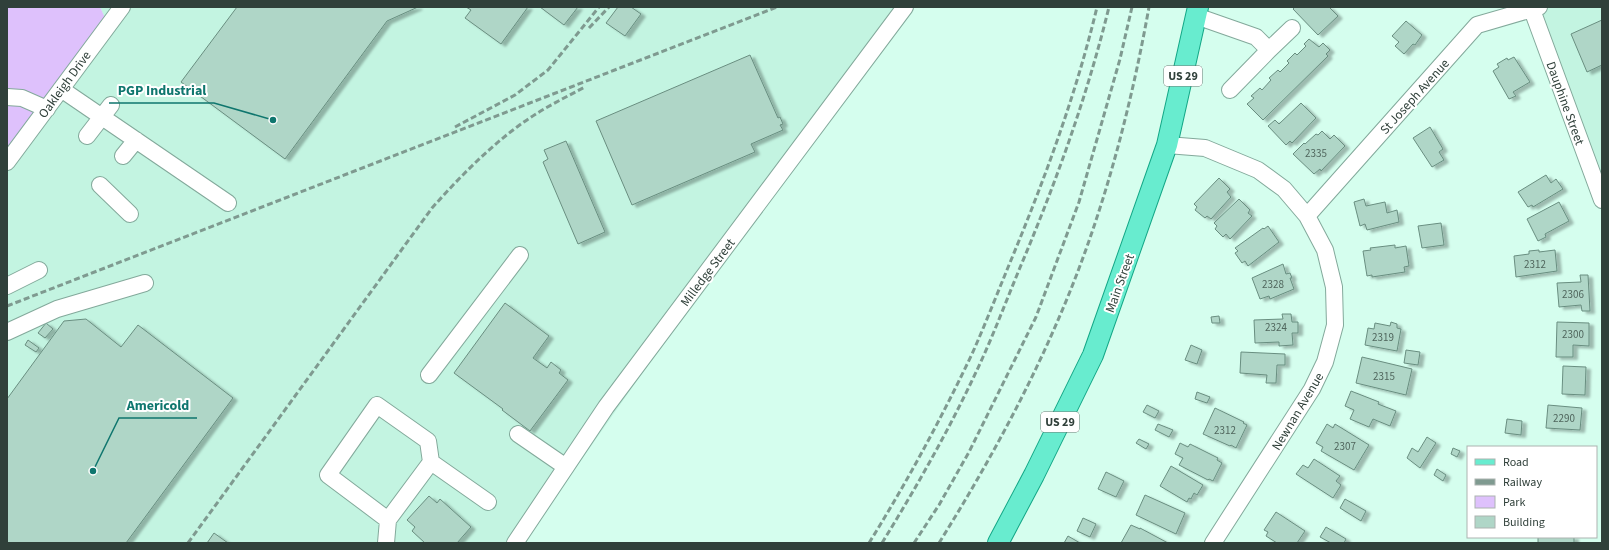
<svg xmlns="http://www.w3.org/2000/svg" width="1609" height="550" viewBox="0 0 1609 550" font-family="'Source Sans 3',sans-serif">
<defs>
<filter id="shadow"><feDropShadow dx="4.5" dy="2.5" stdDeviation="1" flood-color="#0004"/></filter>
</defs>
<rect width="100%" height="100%" fill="#d5feee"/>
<path fill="#c3f4e1" d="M100,7H897L778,180L523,543H7V155L106,20Z
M1535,7H1602V199Z"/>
<path fill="#dec1fc" d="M7,7H100L106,20L7,155Z"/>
<path fill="#afd6c7" stroke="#698e80" filter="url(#shadow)" d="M237,7H418L387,21L285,159L181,82Z
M466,7H528L501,44L465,18L471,10Z
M540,7H578L564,25Z
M618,7H631L641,14L625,36L606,23Z
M1295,7H1329L1338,16L1318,35L1293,9Z
M1602,20V65L1587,72L1571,34Z
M1406,21L1422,35L1415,45L1413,44L1404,54L1395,46L1399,42L1392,36Z
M1309,39L1319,47L1323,43L1330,50L1326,54L1328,56L1263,120L1247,104L1254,98L1251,96L1260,88L1262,90L1271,80L1269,78L1278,70L1280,72L1289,63L1287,61L1295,53L1297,55L1306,46L1304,44Z
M750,55L778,118L780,117L783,124L780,125L783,130L751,144L755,152L632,205L596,121Z
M1514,57L1530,82L1513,92L1516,96L1509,99L1493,71L1499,67L1497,64L1507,58L1508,60Z
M1301,103L1316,118L1292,143L1290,141L1286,145L1268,126L1275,120L1279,124Z
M1430,127L1443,149L1439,152L1444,160L1432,167L1413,138Z
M1322,131L1330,139L1334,135L1345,146L1321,171L1320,169L1314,174L1293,154L1304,143L1305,144L1316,134L1318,135Z
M566,141L605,232L578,244L543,162L548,159L544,150Z
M1546,175L1551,183L1556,179L1563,189L1533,207L1532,205L1528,207L1518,192Z
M1219,178L1230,189L1227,192L1231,197L1211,219L1207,216L1205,218L1195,210L1197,207L1194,204Z
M1239,199L1250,210L1248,213L1252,216L1230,239L1226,234L1223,237L1215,229L1217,226L1214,223Z
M1364,199L1366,206L1385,202L1387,213L1397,210L1399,222L1367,230L1365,224L1360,226L1354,202Z
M1559,202L1569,221L1545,234L1546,237L1538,241L1527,219Z
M1441,223L1444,245L1422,248L1418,226Z
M1268,226L1279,242L1248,266L1245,261L1242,263L1235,253L1238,251L1235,248L1263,228L1264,229Z
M1395,245V248L1406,246L1409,266L1404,267L1405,272L1372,277V275L1367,276L1363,251L1371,250L1370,248Z
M1539,250V252L1555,250L1557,271L1516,277L1514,256L1529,254V251Z
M1283,264L1286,274L1290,273L1292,278H1290L1294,289L1270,299L1269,296L1260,299L1252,278Z
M1580,275H1588L1590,311H1582L1581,305L1559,307L1557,283L1581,282Z
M505,303L549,336L533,358L547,368L551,362L561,370L559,373L568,380L530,431L502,410L503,409L454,373Z
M1282,314H1291L1292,322H1298V333H1292L1293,345L1279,346V342L1255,343L1254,320L1283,319Z
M1219,316L1220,323H1212L1211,317Z
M86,319L121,347L138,325L233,398L126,543H7V399L64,321Z
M1391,322L1397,324V328L1401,329L1397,351L1365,345L1368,328L1374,329L1375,323L1390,326Z
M1557,322L1589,323V346L1573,345V357H1556Z
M46,323L53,329L45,338L38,333Z
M28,340L39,348L36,352L25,345Z
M1191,345L1202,350L1197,364L1185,360Z
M1406,350L1420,352L1418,365L1404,363Z
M1241,352L1285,354V365H1277L1276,383H1266L1267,375L1240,373Z
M1362,357L1412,369L1406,395L1356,383Z
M1563,366L1586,367L1585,395L1562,394Z
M1351,391L1379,402L1378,404L1396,411L1390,426L1373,419L1369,427L1350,419L1354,410L1345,406Z
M1197,392L1210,397L1207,403L1195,399Z
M1147,405L1159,411L1155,418L1143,412Z
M1548,405L1582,408L1580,430L1546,428Z
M1215,408L1244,422L1243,423L1247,425L1236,448L1231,445L1230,446L1203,434Z
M1507,419L1522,421L1521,435L1505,433Z
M1158,424L1173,430L1169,437L1155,430Z
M1327,424L1333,428L1335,424L1369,445L1354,470L1321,451L1323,447L1316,443Z
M1427,437L1436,443L1420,468L1407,458L1412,448L1418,452Z
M1139,439L1149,444L1146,449L1136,443Z
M1180,443L1188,447L1190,444L1218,458L1217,460L1222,463L1213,481L1209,479L1208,480L1179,465L1183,458L1175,454Z
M1453,448L1460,451L1457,457L1451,454Z
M1314,459L1340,476L1336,481L1341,485L1333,498L1296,474L1303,465L1308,468Z
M1171,466L1203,485L1197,495L1194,493L1191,499L1189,498L1187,502L1160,486Z
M1437,469L1446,475L1443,481L1434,475Z
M1106,472L1124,481L1116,497L1098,489Z
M1145,495L1185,513L1176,534L1136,515Z
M429,496L437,503L440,499L471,527L457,543H425L412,531L415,527L407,520Z
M1345,499L1366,511L1361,521L1340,508Z
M1276,512L1305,531L1297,543H1277L1266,536L1268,532L1264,530Z
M1083,518L1096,524L1090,537L1077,531Z
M1131,525L1140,529V528L1168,543H1121Z
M1326,527L1346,539L1344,543H1331L1320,537Z
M214,533L228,543H207Z
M1068,536L1080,543H1064Z
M1538,537H1574V543H1538Z"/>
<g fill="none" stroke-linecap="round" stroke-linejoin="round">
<defs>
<path id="minor" d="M1531,7L1602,200
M1196,16L1256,37L1269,50L1230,90
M1269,50L1292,28
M61,89L228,203
M7,97L22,98L47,109
M87,136L111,105
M1167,145L1205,148L1258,170L1284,189L1307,216L1325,250L1334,287L1335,325L1325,362L1312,389L1213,543
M123,156L136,140
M7,162L122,7
M100,185L130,214
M1307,216L1477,25L1539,7
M7,286L39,270
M7,332L57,309L145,283
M429,375L520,255
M518,434L566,467
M431,462L488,502
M386,543L388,520L431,462L428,441L377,405L328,475L388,520
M515,543L606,407L905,7"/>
<path id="major" d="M998,543L1034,475L1093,355L1167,145L1198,7"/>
</defs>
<use href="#minor" stroke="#83a99b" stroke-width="18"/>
<use href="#major" stroke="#13a786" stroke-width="22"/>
<use href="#minor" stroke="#fff" stroke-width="16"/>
<use href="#major" stroke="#68eccf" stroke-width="20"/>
<path stroke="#7f9a90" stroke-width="3" stroke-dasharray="6 3" stroke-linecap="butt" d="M589,28L609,7
M455,127L515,95L548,70L599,7
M7,306L777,7
M188,543L432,208C458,179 485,151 517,127C538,111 562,99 585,87
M869,543C907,482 941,419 972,354C985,325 997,294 1009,265C1044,181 1076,95 1097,7
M882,543C919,483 954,421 983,357C996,328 1007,299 1019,270C1055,185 1087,97 1109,7
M914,543L939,505L969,452L1036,317L1079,202L1120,59L1132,7
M939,543C999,447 1053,345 1090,238C1116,163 1135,85 1149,7"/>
</g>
<g text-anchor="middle" stroke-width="4" stroke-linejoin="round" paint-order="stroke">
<g font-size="11" fill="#50665d">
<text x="1316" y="157">2335</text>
<text x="1535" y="268">2312</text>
<text x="1273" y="288">2328</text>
<text x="1573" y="298">2306</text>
<text x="1276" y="331">2324</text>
<text x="1573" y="338">2300</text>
<text x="1383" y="341">2319</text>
<text x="1384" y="380">2315</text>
<text x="1564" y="422">2290</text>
<text x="1225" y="434">2312</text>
<text x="1345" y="450">2307</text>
</g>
<g fill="#fff" stroke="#6e7975" stroke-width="1">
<rect x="1164" y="66" width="38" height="20" rx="3"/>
<rect x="1041" y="412" width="38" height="20" rx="3"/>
</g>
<g font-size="12" font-weight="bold" fill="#30403a">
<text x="1183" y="80">US 29</text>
<text x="1060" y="426">US 29</text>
</g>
<g font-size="13" fill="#30403a" stroke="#fff">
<text transform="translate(64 84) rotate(-54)" y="5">Oakleigh Drive</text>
<text transform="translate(1414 96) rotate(-48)" y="5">St Joseph Avenue</text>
<text transform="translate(1566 103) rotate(70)" y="5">Dauphine Street</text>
<text transform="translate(707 272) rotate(-53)" y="5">Milledge Street</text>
<text transform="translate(1119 283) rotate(-70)" y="5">Main Street</text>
<text transform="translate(1297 411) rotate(-59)" y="5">Newnan Avenue</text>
</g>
</g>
<path fill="none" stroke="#0f766e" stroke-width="1.5" d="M273 120L214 103H109M93 471L119 418H197"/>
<g fill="#0f766e" stroke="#fff" stroke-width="1.5">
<circle cx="273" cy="120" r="4"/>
<circle cx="93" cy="471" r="4"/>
</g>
<g font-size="14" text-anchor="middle" font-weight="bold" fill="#0f766e" stroke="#fff" stroke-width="4" stroke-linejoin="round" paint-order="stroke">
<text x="162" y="95">PGP Industrial</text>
<text x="158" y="410">Americold</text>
</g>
<rect width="1609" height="550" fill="none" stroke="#30403a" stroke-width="16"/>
<rect x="1467" y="446" width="130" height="92" fill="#ffffff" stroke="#acb3b0"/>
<rect x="1475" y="459" width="20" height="6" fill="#68eccf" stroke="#acb3b0"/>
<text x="1503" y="466" font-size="12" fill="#30403a">Road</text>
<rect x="1475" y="479" width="20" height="6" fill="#7f9a90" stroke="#acb3b0"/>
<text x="1503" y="486" font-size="12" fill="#30403a">Railway</text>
<rect x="1475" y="496" width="20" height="12" fill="#dec1fc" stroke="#acb3b0"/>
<text x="1503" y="506" font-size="12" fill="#30403a">Park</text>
<rect x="1475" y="516" width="20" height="12" fill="#afd6c7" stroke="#acb3b0"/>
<text x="1503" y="526" font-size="12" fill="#30403a">Building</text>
</svg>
